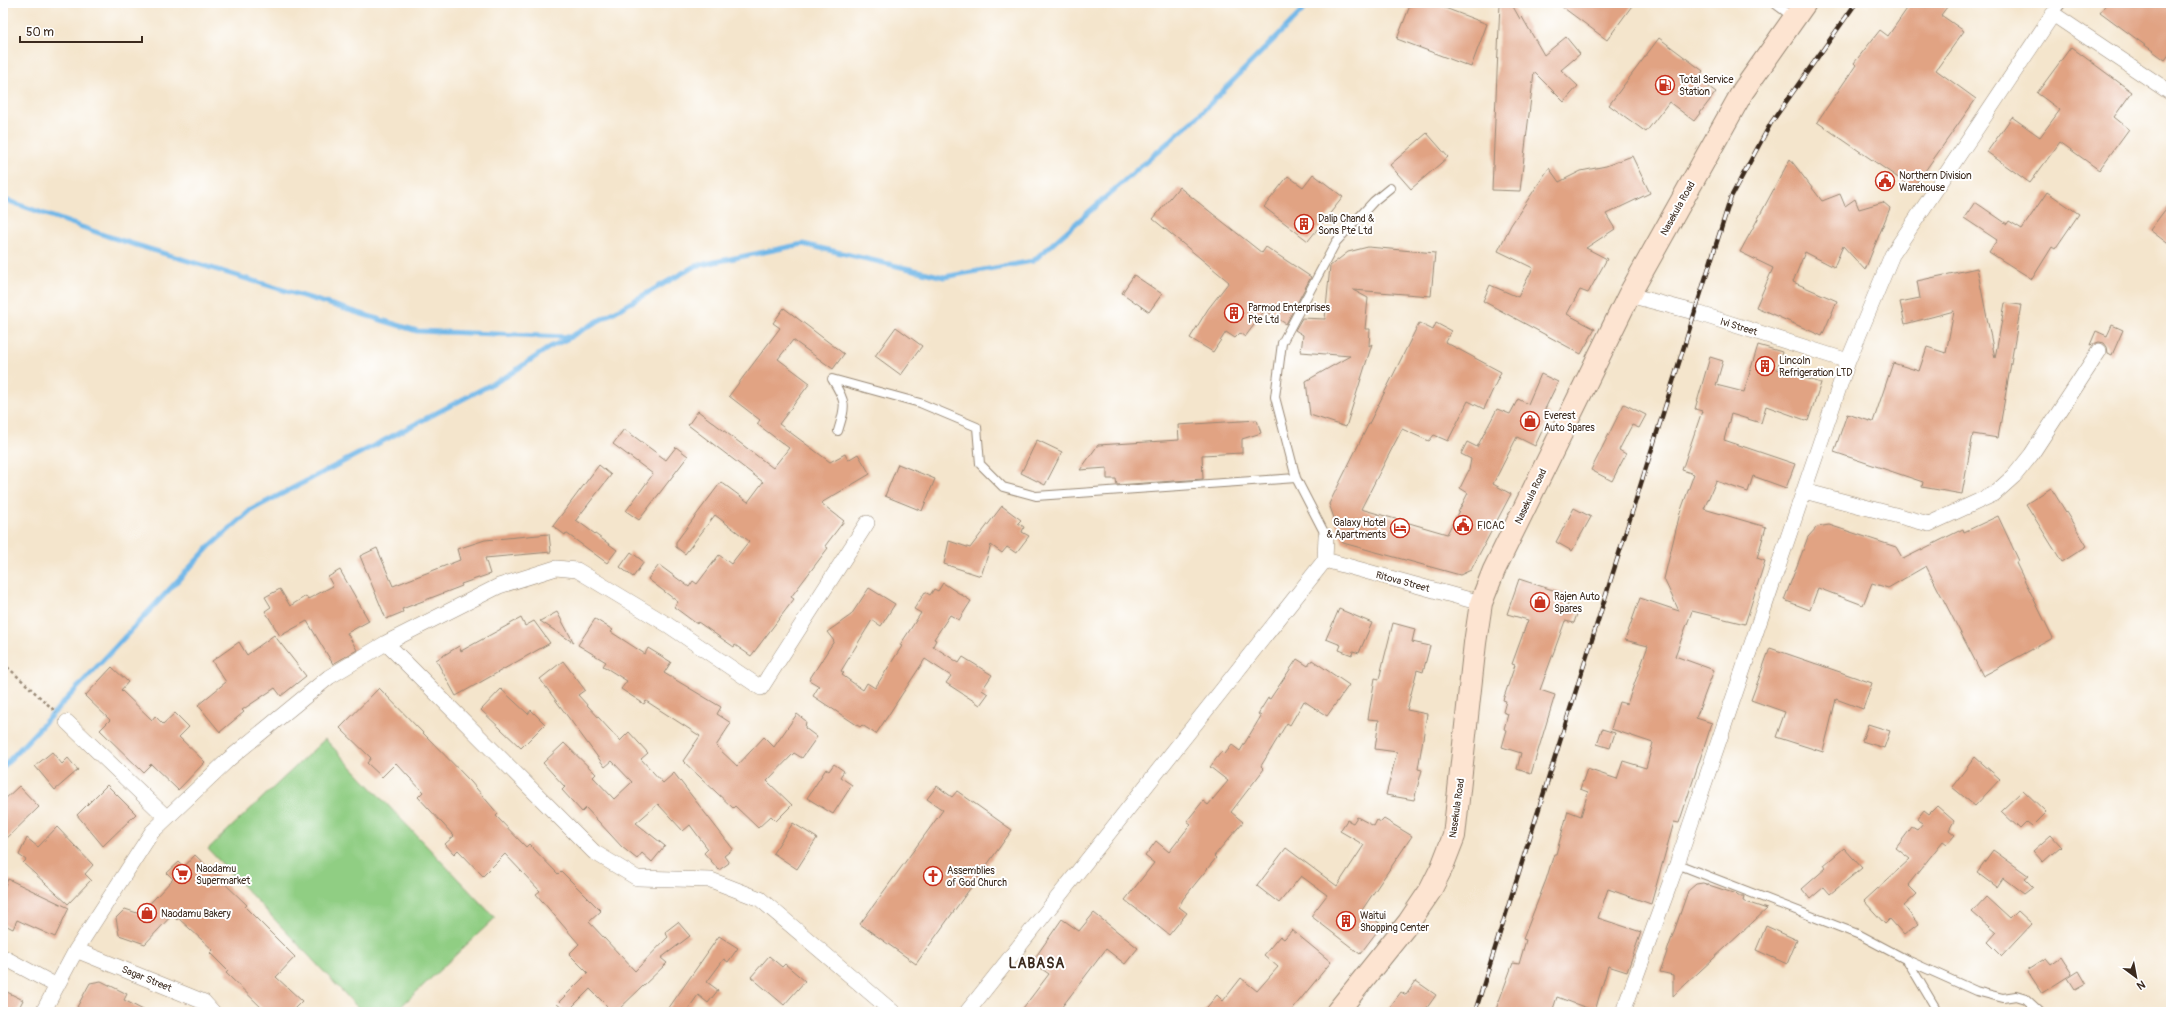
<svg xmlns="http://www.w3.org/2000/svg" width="2174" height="1015" viewBox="0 0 2174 1015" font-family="Pangolin,sans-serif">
<rect width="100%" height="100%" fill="#fff"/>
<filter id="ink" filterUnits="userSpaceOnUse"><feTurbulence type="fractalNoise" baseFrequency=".025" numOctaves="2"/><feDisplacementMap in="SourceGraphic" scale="8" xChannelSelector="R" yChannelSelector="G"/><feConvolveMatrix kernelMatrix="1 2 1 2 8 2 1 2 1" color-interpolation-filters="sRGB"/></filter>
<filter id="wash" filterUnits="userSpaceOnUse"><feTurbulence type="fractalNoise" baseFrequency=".012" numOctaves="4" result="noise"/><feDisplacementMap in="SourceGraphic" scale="16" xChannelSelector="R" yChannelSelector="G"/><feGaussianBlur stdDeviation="0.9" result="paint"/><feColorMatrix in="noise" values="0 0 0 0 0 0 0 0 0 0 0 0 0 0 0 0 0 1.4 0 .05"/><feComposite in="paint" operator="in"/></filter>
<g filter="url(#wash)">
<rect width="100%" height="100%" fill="#f4e5cc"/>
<path fill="#90ce83" stroke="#667c50" d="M325,739L495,918L395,1012H362L208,849Z"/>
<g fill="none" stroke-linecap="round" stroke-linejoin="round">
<path stroke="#71b7e8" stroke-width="5" d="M3,199L107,236L417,331L570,337L695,266L803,244L944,277L1033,261L1197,117L1310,3
M3,767L210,546L251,510L507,376L550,347L569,338"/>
</g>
<g id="blocks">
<path fill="#e1a383" d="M1411,3H1432L1487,24L1471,67L1397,39Z
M1500,3H1511L1520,19L1522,17L1544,55L1566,37L1580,54L1561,70L1578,86L1564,102L1534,72L1520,191L1492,190Z
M1557,3H1634L1607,40Z
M1911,3H1950L1941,15L1964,31L1936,70L1976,99L1913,188L1817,122L1856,65L1854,63L1880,30L1888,36Z
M2107,3H2166L2171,7V52L2165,60L2100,12Z
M1659,38L1703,71L1698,79L1716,92L1694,121L1669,102L1646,132L1609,105Z
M2071,47L2132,92L2114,117L2129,129L2099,170L2060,142L2030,183L1987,152L2012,117L2040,137L2060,110L2037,93Z
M1427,133L1448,157L1411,189L1390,165Z
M1632,156L1650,193L1606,214L1615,229L1586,248L1607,259L1588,293L1580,290L1567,314L1595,329L1581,354L1483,301L1490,285L1518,297L1533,268L1498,251L1511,225L1549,168L1559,182L1581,171L1606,166Z
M1790,159L1822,201L1840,194L1845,206L1855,199L1859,209L1883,202L1890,208L1865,270L1843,246L1834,267L1805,252L1793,282L1837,301L1822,336L1756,307L1773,268L1740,252Z
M1313,174L1343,197L1308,241L1264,207L1288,176L1303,187Z
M1179,187L1262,253L1266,247L1311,277L1286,324L1265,310L1245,337L1240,333L1235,338L1226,332L1213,352L1190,338L1208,309L1229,282L1153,219Z
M2047,192L2079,214L2055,249L2052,247L2032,279L1989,252L1997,240L1964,218L1975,202L2007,224L2009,221L2022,229Z
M2171,202V246L2150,230Z
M1368,247L1435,253L1431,296L1353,290L1368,298L1365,329H1370L1369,346L1372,344L1346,427L1310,415L1306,381L1350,356L1301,352L1303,335L1295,330L1302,318L1325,319L1330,266L1348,252Z
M1977,268L1995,358L2005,303L2021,305L1998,438L1973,434L1962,494L1922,487L1923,482L1834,452L1847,414L1873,422L1893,363L1919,371L1927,347L1946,353L1954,311L1905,324L1900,302L1920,298L1917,281Z
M1134,275L1162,294L1149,312L1122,293Z
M784,308L844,354L833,369L793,340L778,359L810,383L779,424L830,462L845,454L848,460L858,454L870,474L821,503L844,521L825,546L828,548L791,597L794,599L751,656L735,645L734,647L698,622L697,624L674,607L678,602L648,579L659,565L689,587L693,581L697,584L719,555L731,564L749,541L715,515L685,554L676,547V542L721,482L748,502L763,482L688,425L698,411L773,468L789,448L757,424L760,420L729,396L780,328L773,323Z
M1419,323L1433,330L1436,323L1451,331L1445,342L1501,372L1484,409L1468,401L1448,441L1434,435L1429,441L1402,429L1361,509L1447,534L1468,493L1460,488L1469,470L1471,459L1461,454L1467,442L1477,447L1497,409L1510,414L1518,399L1528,404L1541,374L1558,382L1544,411L1550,414L1535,446L1517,437L1493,484L1511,494L1471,570L1460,575L1343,543L1329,504Z
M2112,325L2123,330L2112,355L2108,353L2107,347L2104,343L2099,342L2090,345L2096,331L2107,336Z
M896,327L922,346L901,375L875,356Z
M1758,345L1782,352L1777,369L1821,383L1808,421L1766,406L1761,423L1731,414L1724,440L1795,464L1786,488L1753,476L1748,492L1716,481L1704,509L1766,527L1757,558L1765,561L1745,624L1692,611L1675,656L1714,670L1696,718L1712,723L1679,823L1674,822L1651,904L1608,889L1598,918L1641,932L1627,972L1608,966L1595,1011L1557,997L1552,1012H1495L1513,963L1519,964L1526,940L1523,939L1546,880L1554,854H1556L1568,811L1581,816L1588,792L1580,789L1587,769L1617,779L1623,761L1646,768L1653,743L1611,729L1619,702L1627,704L1648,646L1625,640L1640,598L1679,611L1664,579L1680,513L1694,474L1682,470L1702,411L1695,409L1710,357L1723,361L1716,385L1744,392Z
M1624,404L1646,415L1639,428L1632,425L1619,450L1626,454L1612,481L1591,470Z
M1257,420L1261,433L1242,439V453L1202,455L1203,479L1117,485L1116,479H1107V468L1080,470L1098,445L1179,440L1178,425Z
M624,429L666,460L676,447L688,456L639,520L626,511L653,474L613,444Z
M1037,440L1062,452L1045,485L1021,473Z
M898,464L935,479L922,511L885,496Z
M599,465L611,475L576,520L617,550L607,563L566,533L565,535L553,526Z
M2051,488L2087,546L2062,562L2026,504Z
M1002,506L1021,520L1018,523L1024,527L1022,532L1029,536L1016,553L1007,547L1002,553L991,545L981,576L944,564L949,541L970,548Z
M1574,508L1591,517L1572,551L1556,542Z
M1998,516L2019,561L2016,563L2053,638L1983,676L1926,566L1888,588L1872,583L1863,605L1818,588L1810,610L1784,600L1808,537L1817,527L1829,525L1896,547L1903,559L1963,529L1964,532Z
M549,534L551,552L485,558L490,574L461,584L462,586L402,609L403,612L386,619L360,556L377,548L393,586L460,560L457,549L485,540Z
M631,552L644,562L633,577L620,567Z
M340,570L369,621L347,633L357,650L333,664L307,621L280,636L265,611L271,607L265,597L280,589L290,606L306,596L308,599L333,586L328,577Z
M1519,579L1571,596L1567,607L1578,611L1574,623L1565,621L1540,690L1555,695L1531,774L1517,769L1521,753L1502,747L1507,730L1504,729L1508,714L1503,712L1506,701L1503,700L1515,665L1512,664L1528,620L1507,614Z
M943,583L971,601L959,620L950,615L934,639L936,640L933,646L959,663L963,657L992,675L982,690L988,694L980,705L946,683L951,676L925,659L876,734L862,725L860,727L813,696L819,686L809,680L834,641L827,632L851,615L869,588L895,604L881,626L872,620L841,671L844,673L842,675L863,690L867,683L875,688L902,646L900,645L921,613L914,609L925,592L930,595L934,589L938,591Z
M1339,609L1372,623L1359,653L1353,651L1352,655L1339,650L1341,645L1326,639Z
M557,612L574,643L540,621Z
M521,618L525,626L534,621L550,643L456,696L436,660L459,646L461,651Z
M595,619L613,630L611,632L645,654L648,648L671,662L664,673L721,707L717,714L731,723L716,746L737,766L764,737L774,747L797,714L806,721L805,728L817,737L802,758L794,753L767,781L792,805L776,821L771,816L758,828L735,806L733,808L683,761L700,736L646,701L644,704L621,689L627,681L603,666L606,662L578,645Z
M1393,623L1415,629L1412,642L1430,646L1423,672L1417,670L1407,710L1427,714L1418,769L1422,770L1414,800L1386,795L1397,752L1375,749L1379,720L1368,719L1375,678L1379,679Z
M274,635L306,676L281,696L275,688L242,710L244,712L220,732L198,705L226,682L212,661L239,642L247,655Z
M1770,648L1872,683L1863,709L1836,699L1823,752L1776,737L1785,712L1751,700Z
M1297,659L1308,666L1312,660L1349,685L1327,716L1304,701L1290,725L1287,723L1261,766L1264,769L1231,812L1243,822L1214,856L1216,858L1183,899L1179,907L1187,913L1169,935L1125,900L1154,863L1145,856L1156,841L1169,852L1191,824L1187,821L1203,801L1208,805L1228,781L1210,767L1222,751L1225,754L1232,745L1240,751L1261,716L1258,714L1268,698L1270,699Z
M563,661L585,690L578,695L620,741L629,732L648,753L641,759L663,783L674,773L733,849L724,856L729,863L719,870L704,853L708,849L690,825L683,831L658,804L636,823L665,846L652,862L642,853L637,859L622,847L586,808L582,812L562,790L565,787L543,763L564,743L596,774L593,777L614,799L632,782L612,761L605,767L540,679Z
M112,667L128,682L121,690L152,720L155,716L163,724L175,713L189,727L179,737L205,762L178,790L151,764L143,772L100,730L110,720L85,696Z
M379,688L471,782L498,814L496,816L526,847L529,844L558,874L561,871L601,911L589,922L635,971L668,937L665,932L678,922L690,936L661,958L667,963L616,1012H613L590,989L567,1012L557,1004L588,973L569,954L579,944L536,894L540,891L505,854L483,876L458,850L454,854L445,844L454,836L418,797L423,792L396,763L382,777L367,763L371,758L340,728Z
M501,689L528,714L531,710L545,724L521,748L481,710Z
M1868,724L1890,731L1884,748L1862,741Z
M1602,729L1615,733L1610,748L1597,744Z
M52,752L62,764L68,758L78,770L55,790L35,766Z
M1975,757L2000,779L1975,806L1952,787Z
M834,764L844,771L840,777L852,785L833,814L807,798L826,769L829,771Z
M107,785L136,814L103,846L77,815Z
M19,786L39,807L3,842V801Z
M937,786L952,797L957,791L1012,830L916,964L860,924L943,810L927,799Z
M2023,790L2046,812L2032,826L2027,822L2020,829L2001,811Z
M1937,806L1954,821L1949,830L1955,835L1947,844L1943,841L1908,885L1917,894L1904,906L1918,924L1904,935L1890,919L1885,924L1864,901L1910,859L1896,848L1912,827L1917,830L1923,823L1917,819L1924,810L1929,814Z
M1357,817L1374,826L1377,820L1381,822L1384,819L1412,836L1362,910L1382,925L1360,954L1311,916L1327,895L1301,876L1279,903L1257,886L1286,848L1337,886L1364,845L1340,831L1347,820L1353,823Z
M793,823L817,838L797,869L773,853Z
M57,827L93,865L85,874L91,880L68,904L23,863L26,860L19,855L27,838L38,847Z
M2051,835L2061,846L2043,862L2033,851Z
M1844,848L1862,868L1830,894L1824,887L1810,899L1802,889L1826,868L1824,865Z
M1993,850L2029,876L2025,879L2033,887L2024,894L2003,878L1997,887L1977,872Z
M195,855L247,905L245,907L295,957L276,977L302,1001L291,1012H266L226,973L228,971L210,953L213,950L178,918L177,920L172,915L145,944L119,935L116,918L125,909L140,914L173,879L167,873L179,862L184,867Z
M8,879L69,908L55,937L17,920L13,929L3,924V890Z
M1703,883L1736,894L1738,896H1744L1743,901L1767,909L1673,996V975L1660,972L1688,891L1696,884Z
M1986,897L2010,919L2018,911L2032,924L2002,956L1988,942L1996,933L1972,912Z
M1094,913L1138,948L1125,964L1106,949L1058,1012H1020L1049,974L1032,962L1062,919L1079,931Z
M1766,926L1797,940L1787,964L1756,950Z
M1292,930L1331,962L1290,1012H1203L1217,995L1223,1001L1241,978L1257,991L1278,967L1264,955L1280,936L1284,939Z
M719,936L738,948L728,962L724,959L707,982L718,990L708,1003L698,995L686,1012H666Z
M769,956L782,967L785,964L805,981L784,1005L751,977Z
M2061,957L2072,974L2042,993L2027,970L2046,958L2051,964Z
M2079,971L2086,983L2075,989L2068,978Z
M101,981L127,994L124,1000L147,1012H87L77,1007L90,983Z
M1416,981L1436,995L1424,1012H1386L1401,992L1406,995Z
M3,990L23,1000L17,1012H3Z"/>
</g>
</g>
<g filter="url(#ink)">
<use href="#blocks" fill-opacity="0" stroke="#988875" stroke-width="1"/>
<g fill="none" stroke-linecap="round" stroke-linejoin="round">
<defs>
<path id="lane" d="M1774,3L1794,18
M2053,14L2062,3
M838,431C846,405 847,403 832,379L920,403L977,427L980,464L1003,487L1036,496L1296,478
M1326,536L1296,478L1275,397L1282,343L1336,242L1374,201L1390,188
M1677,864L1860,935L1907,960L1976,991L2003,998L2016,996L2026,999L2040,1012
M1907,960L1938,1012"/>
<path id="street" d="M1629,295L1694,312L1848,361
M1804,491L1929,524L1994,494L2014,476L2031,455L2099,351
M1325,560L1481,603
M386,643L594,852L637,878L711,880L760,899L893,1012
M67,722L167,818
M76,950L204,1002L213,1012
M3,957L57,986
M43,1012L76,950L152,832L229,759L329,677L386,643L499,586L556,568L577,570L668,625L761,688L867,523
M967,1012L1325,560L1326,536
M1623,1012L1677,864L1848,361L1892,255L2053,14L2171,93"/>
<path id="secondary" d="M1337,1012L1409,922L1430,891L1442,867L1454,836L1475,643L1481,603L1494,570L1629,295L1743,91L1805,3"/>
</defs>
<use href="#lane" stroke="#988875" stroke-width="10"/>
<use href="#street" stroke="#988875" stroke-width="16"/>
<use href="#secondary" stroke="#988875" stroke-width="24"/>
<path stroke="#988875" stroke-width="2.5" stroke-dasharray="3 3" stroke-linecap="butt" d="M3,663L56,712"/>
<use href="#lane" stroke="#fff" stroke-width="8"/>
<use href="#street" stroke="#fff" stroke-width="15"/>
<use href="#secondary" stroke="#fde4d1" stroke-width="22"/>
<defs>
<path id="rail" d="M1475,1012L1731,197L1771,123L1856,3"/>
</defs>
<use href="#rail" stroke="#3b2a1e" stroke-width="4.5"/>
<use href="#rail" stroke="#fff" stroke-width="3" stroke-dasharray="9" stroke-linecap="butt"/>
</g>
</g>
<defs>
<symbol id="fuel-ring" viewBox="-11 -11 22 22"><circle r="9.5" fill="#fff" stroke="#c8321e" stroke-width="1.5"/><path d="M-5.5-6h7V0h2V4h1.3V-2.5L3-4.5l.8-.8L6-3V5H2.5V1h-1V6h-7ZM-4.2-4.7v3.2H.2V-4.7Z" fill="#c8321e"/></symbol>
<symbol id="civic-ring" viewBox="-11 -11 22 22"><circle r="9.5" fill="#fff" stroke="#c8321e" stroke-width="1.5"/><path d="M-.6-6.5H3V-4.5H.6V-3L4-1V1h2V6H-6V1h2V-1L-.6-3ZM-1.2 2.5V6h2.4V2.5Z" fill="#c8321e"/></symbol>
<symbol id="building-ring" viewBox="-11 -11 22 22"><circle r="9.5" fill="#fff" stroke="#c8321e" stroke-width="1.5"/><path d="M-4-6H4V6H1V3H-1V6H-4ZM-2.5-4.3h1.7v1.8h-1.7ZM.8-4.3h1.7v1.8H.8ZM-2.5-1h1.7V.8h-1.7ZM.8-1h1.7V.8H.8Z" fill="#c8321e"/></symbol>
<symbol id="shop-ring" viewBox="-11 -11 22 22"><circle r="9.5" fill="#fff" stroke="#c8321e" stroke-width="1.5"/><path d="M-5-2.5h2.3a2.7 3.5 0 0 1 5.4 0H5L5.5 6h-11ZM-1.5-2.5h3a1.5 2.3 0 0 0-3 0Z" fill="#c8321e"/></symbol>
<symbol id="hotel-ring" viewBox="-11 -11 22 22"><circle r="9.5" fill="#fff" stroke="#c8321e" stroke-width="1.5"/><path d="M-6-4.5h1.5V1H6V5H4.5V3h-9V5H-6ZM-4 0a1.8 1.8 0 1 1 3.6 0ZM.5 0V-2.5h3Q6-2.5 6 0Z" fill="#c8321e"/></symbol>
<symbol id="supermarket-ring" viewBox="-11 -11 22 22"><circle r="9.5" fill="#fff" stroke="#c8321e" stroke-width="1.5"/><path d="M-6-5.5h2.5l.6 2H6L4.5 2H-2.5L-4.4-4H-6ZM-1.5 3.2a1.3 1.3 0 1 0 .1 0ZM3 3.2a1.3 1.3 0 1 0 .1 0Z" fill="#c8321e"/></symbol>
<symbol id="church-ring" viewBox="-11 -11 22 22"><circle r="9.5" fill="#fff" stroke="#c8321e" stroke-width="1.5"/><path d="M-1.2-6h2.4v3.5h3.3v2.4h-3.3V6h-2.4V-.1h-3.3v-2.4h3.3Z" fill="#c8321e"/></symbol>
</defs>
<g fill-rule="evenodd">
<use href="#fuel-ring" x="1654" y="74" width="22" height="22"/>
<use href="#civic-ring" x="1874" y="170" width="22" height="22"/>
<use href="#building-ring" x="1293" y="213" width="22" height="22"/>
<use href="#building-ring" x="1223" y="302" width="22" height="22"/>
<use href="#building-ring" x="1754" y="355" width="22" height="22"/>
<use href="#shop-ring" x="1519" y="410" width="22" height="22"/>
<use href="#civic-ring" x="1452" y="514" width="22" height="22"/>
<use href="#hotel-ring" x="1389" y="517" width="22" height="22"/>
<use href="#shop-ring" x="1529" y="591" width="22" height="22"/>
<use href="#supermarket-ring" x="171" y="863" width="22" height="22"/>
<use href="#church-ring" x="922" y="865" width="22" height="22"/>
<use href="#shop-ring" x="136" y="902" width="22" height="22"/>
<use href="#building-ring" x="1335" y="910" width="22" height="22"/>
</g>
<g text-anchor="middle" stroke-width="4" stroke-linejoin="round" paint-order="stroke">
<g font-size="10" fill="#3b2a1e" stroke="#fff" text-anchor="start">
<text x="1679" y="83">Total Service<tspan x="1679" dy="12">Station</tspan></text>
<text x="1899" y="179">Northern Division<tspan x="1899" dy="12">Warehouse</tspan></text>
<text x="1318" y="222">Dalip Chand &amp;<tspan x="1318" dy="12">Sons Pte Ltd</tspan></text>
<text x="1248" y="311">Parmod Enterprises<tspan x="1248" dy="12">Pte Ltd</tspan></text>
<text x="1779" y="364">Lincoln<tspan x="1779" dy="12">Refrigeration LTD</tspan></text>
<text x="1544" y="419">Everest<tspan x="1544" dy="12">Auto Spares</tspan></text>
<text x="1386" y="526" text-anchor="end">Galaxy Hotel<tspan x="1386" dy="12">&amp; Apartments</tspan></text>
<text x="1477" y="529">FICAC</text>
<text x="1554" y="600">Rajen Auto<tspan x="1554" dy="12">Spares</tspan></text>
<text x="196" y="872">Naodamu<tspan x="196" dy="12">Supermarket</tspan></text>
<text x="947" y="874">Assemblies<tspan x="947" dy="12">of God Church</tspan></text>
<text x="161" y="917">Naodamu Bakery</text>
<text x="1360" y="919">Waitui<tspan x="1360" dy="12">Shopping Center</tspan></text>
</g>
<g font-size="10" fill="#3b2a1e" stroke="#fff">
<text transform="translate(1677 208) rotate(-61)" y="4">Nasekula Road</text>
<text transform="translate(1739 326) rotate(17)" y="4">Ivi Street</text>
<text transform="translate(1530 496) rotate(-64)" y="4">Nasekula Road</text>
<text transform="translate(1403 581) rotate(15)" y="4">Ritova Street</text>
<text transform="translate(1456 808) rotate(-82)" y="4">Nasekula Road</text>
<text transform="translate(147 978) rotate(22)" y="4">Sagar Street</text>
</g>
<g font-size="14" font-weight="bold" letter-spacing="1" fill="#3b2a1e" stroke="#fff">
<text x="1037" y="968">LABASA</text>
</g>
</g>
<rect width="2174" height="1015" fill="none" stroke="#fff" stroke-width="16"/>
<g transform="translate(2136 977) rotate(148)" stroke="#ffffff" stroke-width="3" paint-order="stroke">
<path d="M0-3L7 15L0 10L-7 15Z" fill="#3b2a1e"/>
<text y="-6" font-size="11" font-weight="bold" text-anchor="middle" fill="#3b2a1e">N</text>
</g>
<path d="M20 36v6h122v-6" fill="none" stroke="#3b2a1e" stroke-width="2"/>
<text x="26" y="36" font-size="12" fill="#3b2a1e" stroke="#ffffff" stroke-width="3" paint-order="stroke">50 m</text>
</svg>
